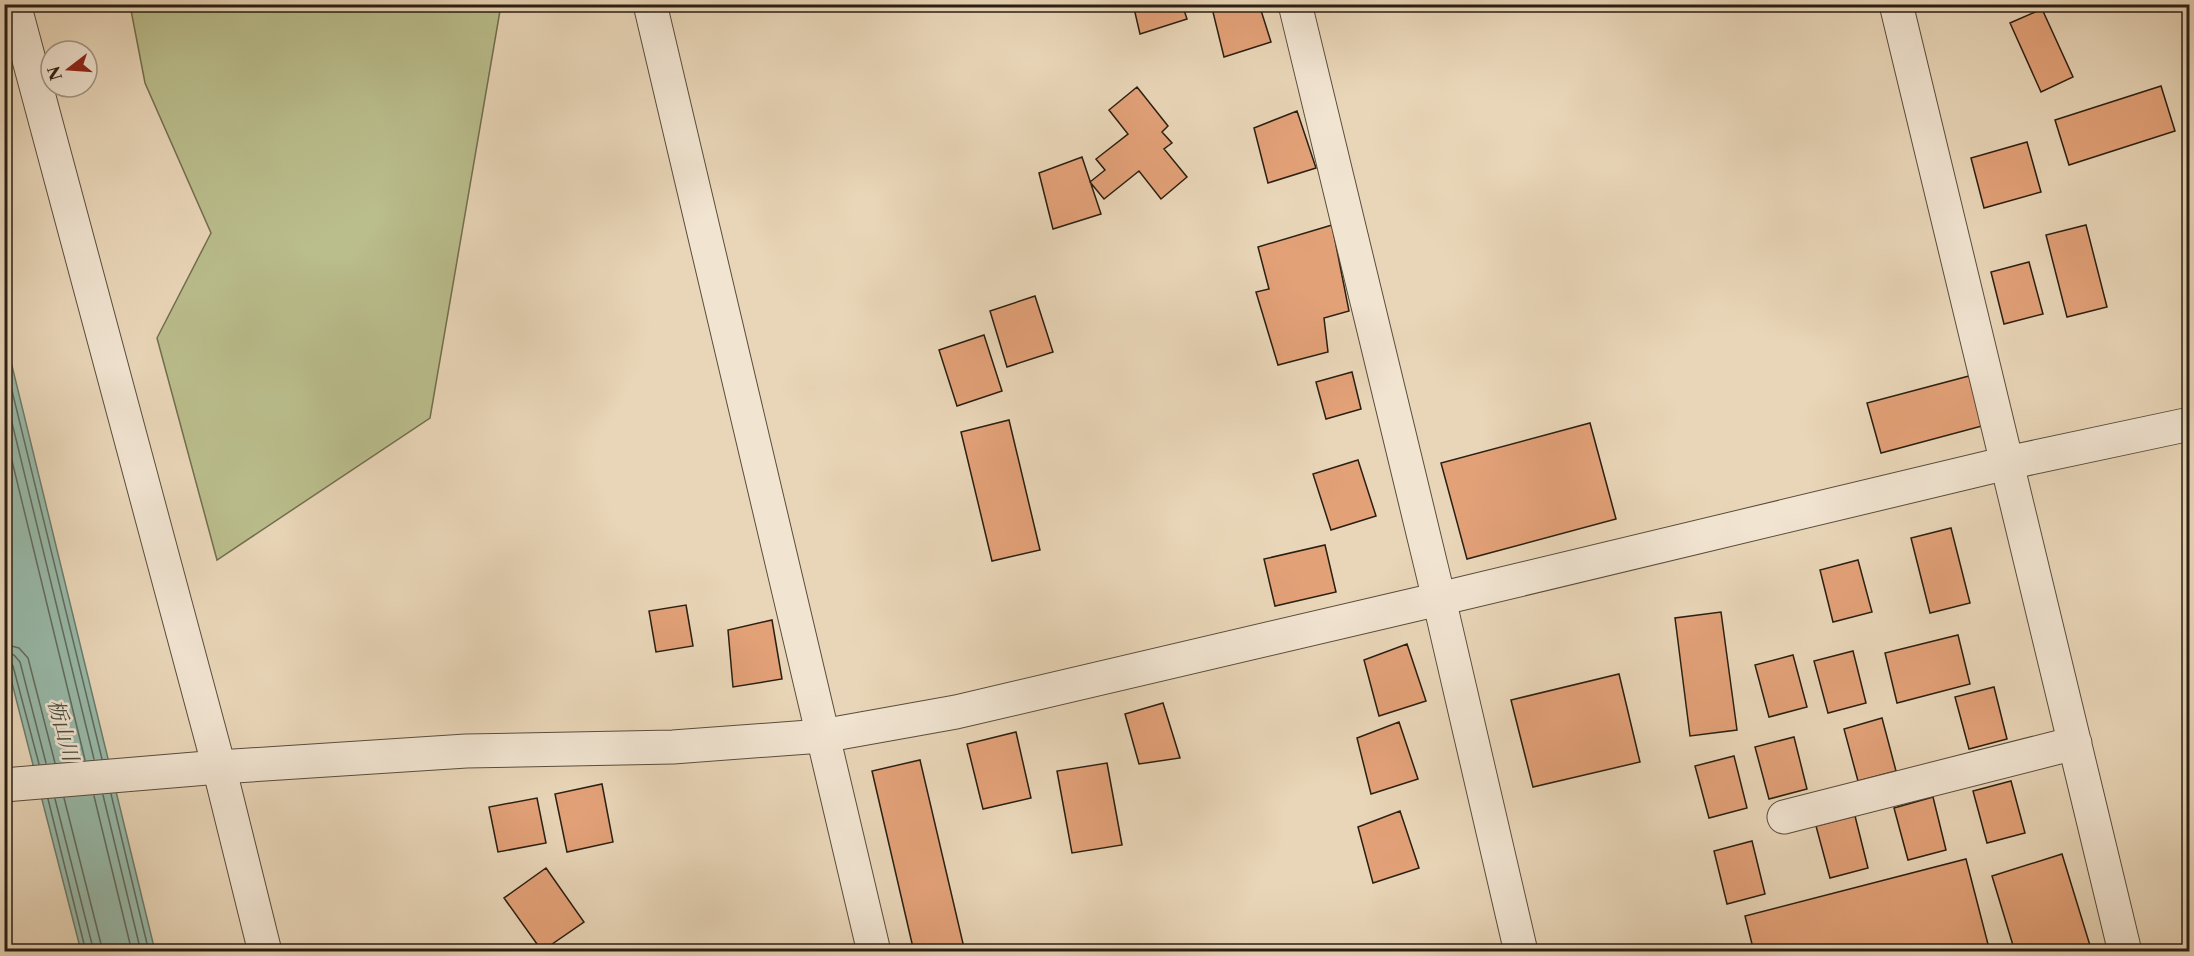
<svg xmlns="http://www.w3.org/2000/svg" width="2194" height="956" viewBox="0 0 2194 956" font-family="'Libre Caslon Text','Noto Serif JP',serif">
<rect width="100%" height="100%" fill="#e9d6b8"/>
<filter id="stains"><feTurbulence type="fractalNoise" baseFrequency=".00333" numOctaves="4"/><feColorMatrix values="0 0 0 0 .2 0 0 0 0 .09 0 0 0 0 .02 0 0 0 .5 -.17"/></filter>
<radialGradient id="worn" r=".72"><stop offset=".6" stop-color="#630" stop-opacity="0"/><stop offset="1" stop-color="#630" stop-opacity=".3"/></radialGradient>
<path fill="#babd8c" stroke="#726e4f" stroke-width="1.5" d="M130,5H501L430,418L217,560L157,338L211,233L145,83Z"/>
<path fill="#98baaa" stroke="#6c7c6d" stroke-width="1.5" d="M4,333L155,951H81L5,656Z"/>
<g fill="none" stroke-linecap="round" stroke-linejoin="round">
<path stroke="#616c5e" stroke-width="1.5" d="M4,358L102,759
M4,390L94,759
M4,428L85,760
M4,644L19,648L28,658L55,763
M4,653L14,655L20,662L46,763
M4,660L10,662L13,666L39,764
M111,794L149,952
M103,795L141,952
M94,796L132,952
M64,798L103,952
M48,799L86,952
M55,799L94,952"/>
</g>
<path fill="#e3a178" stroke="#2a1f12" stroke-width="1.5" d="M1133,4H1182L1187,19L1140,34Z
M1211,4H1259L1271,42L1224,57Z
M2042,9L2073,77L2041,92L2010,23Z
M2161,86L2175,131L2069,165L2055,120Z
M1137,87L1168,126L1162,132L1172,143L1164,149L1187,177L1161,199L1139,171L1104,199L1090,182L1105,170L1096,159L1128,134L1109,110Z
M1297,111L1316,168L1268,183L1254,128Z
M2027,142L2041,192L1984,208L1971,158Z
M1082,157L1101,214L1053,229L1039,173Z
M1332,225L1349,311L1324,318L1328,352L1278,365L1256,292L1269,289L1258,247Z
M2086,225L2107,307L2067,317L2046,235Z
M2029,262L2043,314L2004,324L1991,272Z
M1035,296L1053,352L1007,367L990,311Z
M984,335L1002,391L957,406L939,350Z
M1352,372L1361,409L1326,419L1316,382Z
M1969,376L1982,426L1881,453L1867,403Z
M1009,420L1040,550L992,561L961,432Z
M1590,423L1616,519L1467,559L1441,463Z
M1358,460L1376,516L1331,530L1313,474Z
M1951,528L1970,603L1930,613L1911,538Z
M1325,545L1336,592L1275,606L1264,559Z
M1858,560L1872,612L1833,622L1820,570Z
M686,605L693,646L656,652L649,611Z
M1721,612L1737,730L1690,736L1675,618Z
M772,620L782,679L733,687L728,630Z
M1958,635L1970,684L1897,703L1885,653Z
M1407,644L1426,701L1379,716L1364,660Z
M1853,651L1866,703L1828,713L1814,661Z
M1793,655L1807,707L1769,717L1755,665Z
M1619,674L1640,762L1533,787L1511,700Z
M1994,687L2007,739L1969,749L1955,697Z
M1163,703L1180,758L1139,764L1125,714Z
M1882,718L1896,771L1858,781L1844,729Z
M1399,722L1418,779L1371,794L1357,738Z
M1016,732L1031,798L983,809L967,744Z
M1794,737L1807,789L1769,799L1755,747Z
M1734,756L1747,808L1709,818L1695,766Z
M920,760L965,952H914L872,771Z
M1107,763L1122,845L1072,853L1057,771Z
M2011,781L2025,833L1987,843L1973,791Z
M602,784L613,842L567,852L555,794Z
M1933,797L1946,850L1908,860L1894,808Z
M537,798L546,843L498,852L489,807Z
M1400,811L1419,868L1373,883L1358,827Z
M1855,816L1868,868L1830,878L1816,826Z
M1752,841L1765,894L1727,904L1714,851Z
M2062,854L2092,952H2015L1992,876Z
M1966,859L1990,952H1754L1745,916Z
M546,868L584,922L542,951L504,898Z"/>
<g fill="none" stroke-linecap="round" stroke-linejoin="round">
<defs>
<path id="minor" d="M14,4L219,767L265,952
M650,4L874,952
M1295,4L1439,599L1521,952
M1896,4L2125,952
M1784,817L2075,743"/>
<path id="tertiary" d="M4,785L219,767L466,751L673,747L822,736L956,712L1439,599L2007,463L2190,424"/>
</defs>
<use href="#minor" stroke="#5a4d3c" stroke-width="35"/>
<use href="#tertiary" stroke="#5a4d3c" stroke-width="35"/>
<use href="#minor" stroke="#f1e4d1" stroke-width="33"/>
<use href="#tertiary" stroke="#f1e4d1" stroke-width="33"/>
</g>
<g text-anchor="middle" stroke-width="5" stroke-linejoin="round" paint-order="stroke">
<g font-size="21" font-style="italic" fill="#4b4e40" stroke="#f1e4d1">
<text transform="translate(63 730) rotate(75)" y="7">栃山川</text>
</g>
</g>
<rect width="2194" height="956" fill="none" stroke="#e9d6b8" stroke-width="24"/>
<rect x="6" y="6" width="2182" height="944" fill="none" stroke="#2a1f12" stroke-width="3"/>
<rect x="12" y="12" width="2170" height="932" fill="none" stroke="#2a1f12" stroke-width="1.5"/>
<g transform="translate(69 69) rotate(253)"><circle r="28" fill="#f1e4d1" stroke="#a19585" stroke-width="1.5"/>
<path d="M0-4.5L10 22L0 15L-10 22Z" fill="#8f2418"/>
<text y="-9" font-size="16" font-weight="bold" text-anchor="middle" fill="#2a1f12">N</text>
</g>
<rect width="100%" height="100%" filter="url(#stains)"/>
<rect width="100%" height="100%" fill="url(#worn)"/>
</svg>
